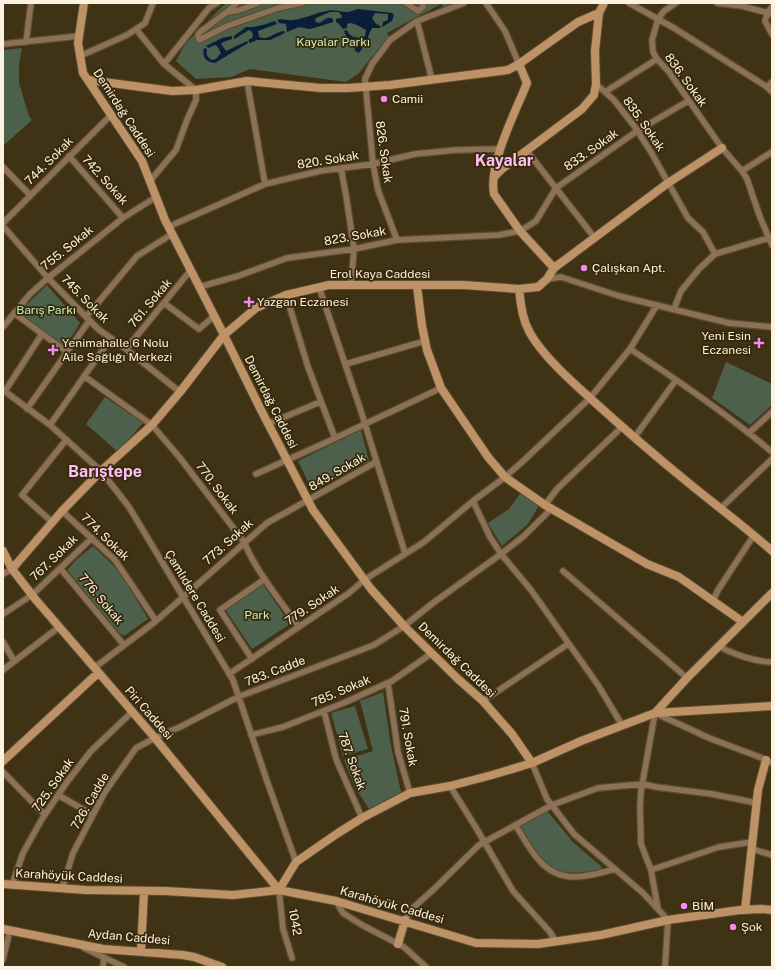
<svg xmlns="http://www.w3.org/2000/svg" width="775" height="970" viewBox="0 0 775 970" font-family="'Public Sans',sans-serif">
<rect width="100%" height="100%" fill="#403214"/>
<path fill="#4d604b" d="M226,3H453L444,8L441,4L387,33L389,36L358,74L346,82L250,69L231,77L196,79L176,61L185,44Z
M22,48L19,64V83L29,116L32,120L3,146V50Z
M47,285L80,323L67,344L63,345L22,314V309Z
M726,362L772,384V405L750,425L712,398Z
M105,397L143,423L118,452L86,424Z
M361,430L369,461L312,490L298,461Z
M522,491L537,501L538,507L528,524L502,546L488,523L509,509Z
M93,546L120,572L148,619L124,636L119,633L67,570L77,559Z
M260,580L290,624L252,649L223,606Z
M383,692L391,746L401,792L369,809L355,787L344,760L373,751L360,701Z
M355,706L368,749L343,756L331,713Z
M547,811L574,843L602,867L600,871C589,871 576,874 565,872C543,869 531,842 520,826Z"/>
<path fill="#091e38" d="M358,9L392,13L394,15L392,21L382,27L383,22L388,20V14L375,13L372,18L376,24L379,25L381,28H372L369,34L367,41L359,53L355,51L354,46L348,40L344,31L347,30C349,37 354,37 361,38L365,36L366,30L357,25L351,23L347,24V28L343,29L339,24L336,22V19L341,18L342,16L339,12H330L316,18L315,20L316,22L319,23C324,21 328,15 333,19V22L314,28L310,29L299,27L287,32L286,24L279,23L277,20C283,18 287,21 293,20C304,19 315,13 327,11C333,9 339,12 346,12C350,12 354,10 358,9Z
M275,21L277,24L258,31L259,37C269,41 274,32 284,31L285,33L270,40H257L250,43L248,40L252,38L253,34L251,31L249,30L236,38L234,39V36L246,27C256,28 265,24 275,21Z
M232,36V39L223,42L221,44L226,51L247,41L248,43L215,63C205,62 202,57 204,48L207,49C206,55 207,57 212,60L216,59L221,53L217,46L215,45L208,48L206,46L222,38Z"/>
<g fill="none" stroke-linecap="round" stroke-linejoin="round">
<defs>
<path id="street" d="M237,3L227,12L200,32L198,35L199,40L227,26L278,8L302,3
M406,3L418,11L423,7V3
M486,3L505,31L519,64
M629,3L674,28L767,87L772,92
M676,3L664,11L658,19L652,40L653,52L657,59L669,72L722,148L742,171L747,179L760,217L772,245
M717,3L742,6L772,14
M772,7L768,12L765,21L772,34
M228,12L240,10L258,3
M417,21L432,80
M136,29L164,64L196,90V100L187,120L176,150L150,181
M26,42L31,3
M3,44L79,36
M80,56L127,35L145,23L153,3
M164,64L209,8L217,3
M247,81L265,184
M596,84L614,100L635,127L651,152L688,218L703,232L715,254
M767,87L772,82
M605,92L657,59
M527,151L594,237
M69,156L123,218
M3,167L30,195
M342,168V174L346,195L354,249L351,284
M742,171L772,152
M3,223L111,115
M3,226L48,278L98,329L126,349L180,392
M168,227L265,184L320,171L373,164L415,154L456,150L500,149
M397,240L378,190L373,164L365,79L372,64L390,40L417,21L464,3
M547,279L561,277L619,296L729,323L772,327
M199,287L238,276L287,258L354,249L397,240L499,235L520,231L536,221L556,188L637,131L688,101
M319,287L360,408L405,553
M286,295L308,367L335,438
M164,303L199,329L214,316
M674,309L681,291L699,269L715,254L769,238
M14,313L67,352
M86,317L137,256L172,234
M3,327L30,294L48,278L123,218L156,197
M126,349L190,271
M630,349C679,381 727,414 772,452
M346,364L425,341
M84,376L152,425L180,458L244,542C257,573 280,600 299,627
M3,390L50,425L101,471L129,507L233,680L267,781L296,862
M5,391L42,334
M27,409L89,321
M268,424L320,402
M50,425L111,338
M749,433L772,412
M634,438L676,380
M256,474L327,442L441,388
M473,501L490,537L501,554L531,590L598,685L622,725
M545,505L557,489L622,427
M721,508L772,459
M62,511L115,560L156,621
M52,522L22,495L66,440
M60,568L124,645
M563,571L687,678
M3,574L12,569
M713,601L718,590L754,535
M3,614L32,595L92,538
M3,642L14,661
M719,646C732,654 756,662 772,662
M252,659L220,610L265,579
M94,668L156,621L267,523L376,462
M3,670L59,627
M229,674L349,593L364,580L424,542L473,501L505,477L521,463L590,398L630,349L657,305
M388,683L398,752L410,793
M483,701L568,644
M324,711L336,759L362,818
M251,735L283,727L346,702L392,681L432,653
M532,763L547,799L574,834L643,893L668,920L665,967
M3,772L45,815
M450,786L475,826L513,891L550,932L556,942
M58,795L93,815
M515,825C523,836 529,849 538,859C559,885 587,877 615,869
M752,849L772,855
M651,870L719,847L752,842
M12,885L23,853L42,819L67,782L91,751L132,712
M62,889L73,853L105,792L136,748L155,738L182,726L238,697L374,645L404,626L433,603L501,554L524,536L552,508
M279,890L283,929L292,958
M336,901L343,913L362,925L404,947L426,967
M658,909L651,870L641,844L640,806L641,791L655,713L709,738L762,758L772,763
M405,920L414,907L434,889L479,845L552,805L598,788L643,784L656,787L712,794L757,803
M84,948L124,967
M3,959L10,930
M103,967L104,957"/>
<path id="secondary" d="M84,3L78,43L83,73L142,161L165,220L224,335L261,410L313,510L371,589L404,626L458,679L483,701L512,734L532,763
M519,64L527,83C516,111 488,164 494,194L520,231L554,268
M88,80L172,91L196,90L247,81L321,88H348L390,85L508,70L519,64L578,22L599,13L604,3
M495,176L502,169L582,109L594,95L596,84L595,51L599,13
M417,286L422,326L427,350L441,388L488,457L505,477L545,505L647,564L679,577L743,622
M519,289C521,305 522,319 530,333C543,356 571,381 591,399C622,427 653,454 685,480C714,504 744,526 772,551
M3,551L12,569L36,600L155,738L279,890L296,862L338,833L362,818L410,793L450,786L492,775L532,763L581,741L655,713L772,706
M12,569L62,511L101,471L152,425L180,392L224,335L256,308L286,295L329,285H463L519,289L538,287L547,279L554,268L668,183L722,148
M655,713L687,678L772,593
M3,761L98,673
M3,884L86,890L165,891L233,895L279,890L336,901L476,943L538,944L601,935L668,920L740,910L761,909L772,910
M745,910L758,790L766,760
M3,929L103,949L183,955L194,957L222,967
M398,944L405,920
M141,951L144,891"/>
</defs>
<use href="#street" stroke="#5a4d31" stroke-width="8"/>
<use href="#secondary" stroke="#5a4d31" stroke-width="10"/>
<use href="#street" stroke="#8c7156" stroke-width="5.5"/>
<use href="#secondary" stroke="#be9267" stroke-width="8"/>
</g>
<g fill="#f489f0" stroke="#362809" stroke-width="1.5">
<circle cx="384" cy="99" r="4"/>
<circle cx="584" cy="268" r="4"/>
<path d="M247 296h4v4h4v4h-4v4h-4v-4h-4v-4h4z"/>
<path d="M757 337h4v4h4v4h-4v4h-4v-4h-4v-4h4z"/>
<path d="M51 344h4v4h4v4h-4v4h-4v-4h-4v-4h4z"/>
<circle cx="684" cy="906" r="4"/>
<circle cx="733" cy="927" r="4"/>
</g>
<g text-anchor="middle" stroke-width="3.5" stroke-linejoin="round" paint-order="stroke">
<g font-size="12" fill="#c2f2bd" stroke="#362809">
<text x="333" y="46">Kayalar Parkı</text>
<text x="46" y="314">Barış Parkı</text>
<text x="257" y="619">Park</text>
</g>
<g font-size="12" fill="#fbf2e0" stroke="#362809">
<text transform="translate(686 80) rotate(54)" y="4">836. Sokak</text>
<text transform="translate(124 113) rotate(57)" y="4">Demirdağ Caddesi</text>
<text transform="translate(644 124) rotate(55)" y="4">835. Sokak</text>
<text transform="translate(591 150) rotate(-35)" y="4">833. Sokak</text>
<text transform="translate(384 152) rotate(82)" y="4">826. Sokak</text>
<text transform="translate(328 160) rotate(-9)" y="4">820. Sokak</text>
<text transform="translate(49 161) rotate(-45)" y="4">744. Sokak</text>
<text transform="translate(105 180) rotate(48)" y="4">742. Sokak</text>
<text transform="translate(355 236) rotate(-10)" y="4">823. Sokak</text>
<text transform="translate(67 248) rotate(-39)" y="4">755. Sokak</text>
<text x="380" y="278">Erol Kaya Caddesi</text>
<text transform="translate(85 299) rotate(45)" y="4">745. Sokak</text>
<text transform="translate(150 303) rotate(-50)" y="4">761. Sokak</text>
<text transform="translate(271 402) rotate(63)" y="4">Demirdağ Caddesi</text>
<text transform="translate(337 472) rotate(-30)" y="4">849. Sokak</text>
<text transform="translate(217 488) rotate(53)" y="4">770. Sokak</text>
<text transform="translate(105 537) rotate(44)" y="4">774. Sokak</text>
<text transform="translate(228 542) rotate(-42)" y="4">773. Sokak</text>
<text transform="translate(54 558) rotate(-44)" y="4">767. Sokak</text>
<text transform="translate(195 596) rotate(59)" y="4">Çamlıdere Caddesi</text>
<text transform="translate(101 599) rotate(50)" y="4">776. Sokak</text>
<text transform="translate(312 605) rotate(-34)" y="4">779. Sokak</text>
<text transform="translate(457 660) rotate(44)" y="4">Demirdağ Caddesi</text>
<text transform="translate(275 671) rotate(-21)" y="4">783. Cadde</text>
<text transform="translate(341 691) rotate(-23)" y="4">785. Sokak</text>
<text transform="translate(149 713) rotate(49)" y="4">Piri Caddesi</text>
<text transform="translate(408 737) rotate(80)" y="4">791. Sokak</text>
<text transform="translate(352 761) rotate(70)" y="4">787. Sokak</text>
<text transform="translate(53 785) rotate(-55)" y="4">725. Sokak</text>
<text transform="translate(90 801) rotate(-60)" y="4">726. Cadde</text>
<text transform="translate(69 876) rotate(3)" y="4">Karahöyük Caddesi</text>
<text transform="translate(392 905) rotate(16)" y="4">Karahöyük Caddesi</text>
<text transform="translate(295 922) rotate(79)" y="4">1042</text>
<text transform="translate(129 937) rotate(5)" y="4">Aydan Caddesi</text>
</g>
<g font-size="12" fill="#fbf2e0" stroke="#362809" text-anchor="start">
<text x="392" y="103">Camii</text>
<text x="592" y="272">Çalışkan Apt.</text>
<text x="257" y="306">Yazgan Eczanesi</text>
<text x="751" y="340" text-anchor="end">Yeni Esin<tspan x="751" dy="14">Eczanesi</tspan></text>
<text x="62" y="347">Yenimahalle 6 Nolu<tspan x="62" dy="14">Aile Sağlığı Merkezi</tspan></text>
<text x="692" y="910">BİM</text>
<text x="741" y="931">Şok</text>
</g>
<g font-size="16" font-weight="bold" fill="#fcc0f8" stroke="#362809">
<text x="504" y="166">Kayalar</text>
<text x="105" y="477">Barıştepe</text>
</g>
</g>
<rect width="775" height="970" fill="none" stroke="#fbf2e0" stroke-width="8"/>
</svg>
